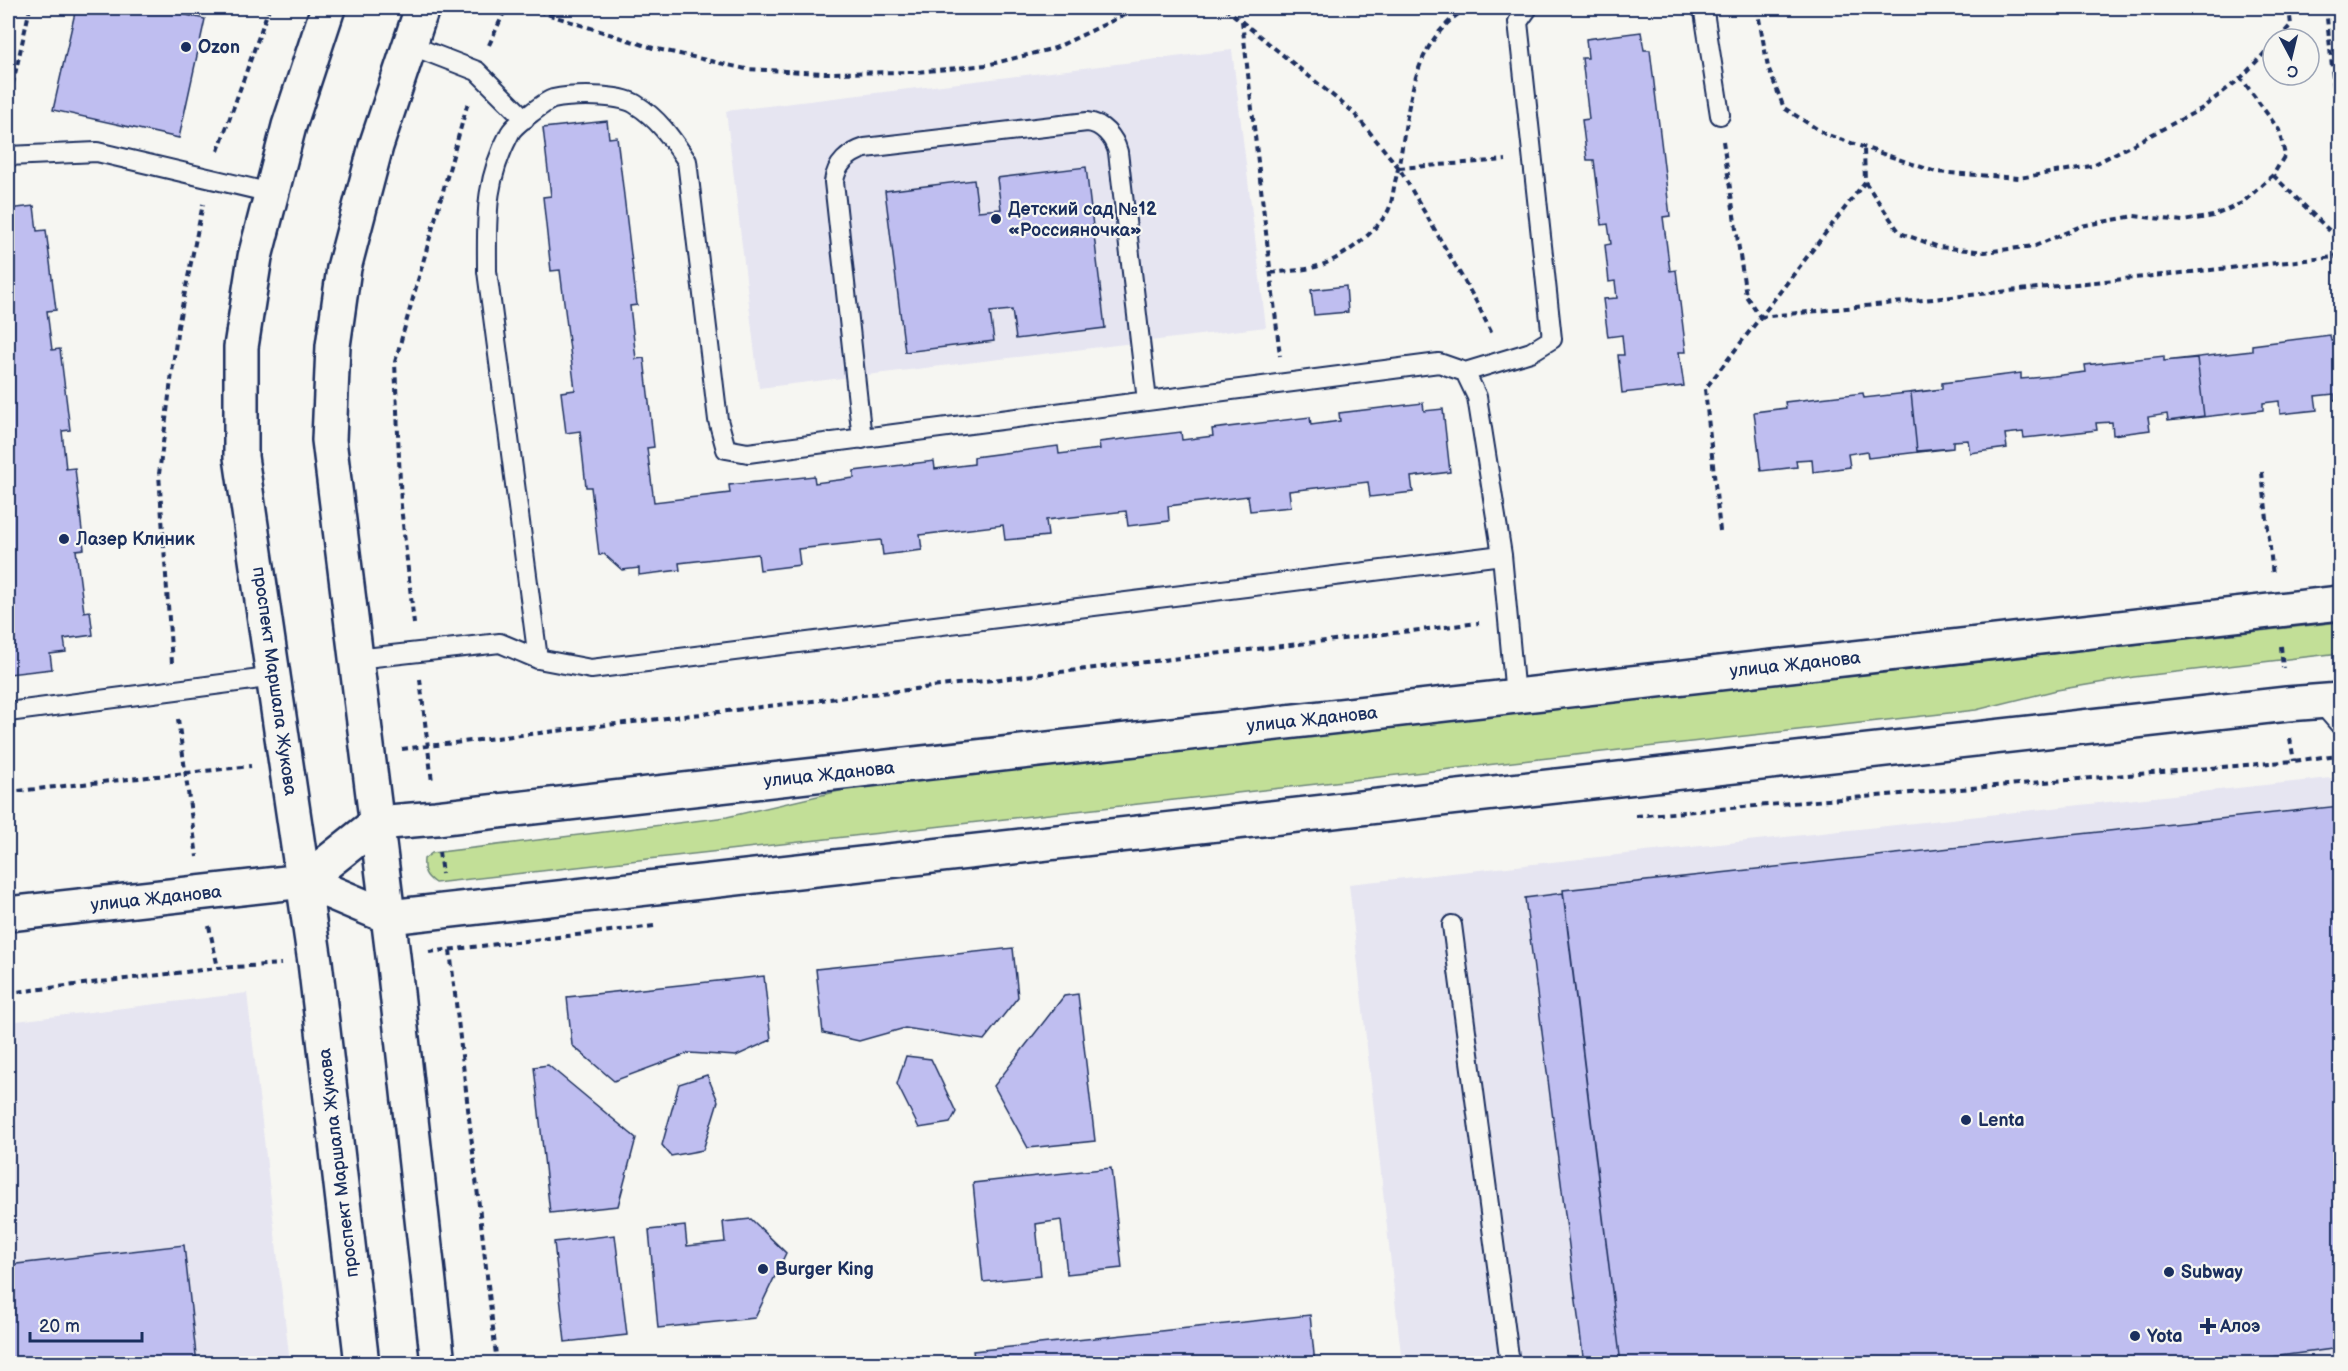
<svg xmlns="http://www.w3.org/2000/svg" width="2348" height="1371" viewBox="0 0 2348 1371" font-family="'Balsamiq Sans',sans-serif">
<rect width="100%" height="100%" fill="#f6f6f2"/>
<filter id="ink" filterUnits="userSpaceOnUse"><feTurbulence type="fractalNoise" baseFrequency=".0167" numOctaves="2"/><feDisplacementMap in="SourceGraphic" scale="12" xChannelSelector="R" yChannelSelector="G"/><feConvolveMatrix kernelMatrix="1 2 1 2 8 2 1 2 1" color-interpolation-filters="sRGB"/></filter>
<g filter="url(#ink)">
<path fill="#e6e5f1" d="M1232,50L1266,327L759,388L726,111Z
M2340,777V1363H1402L1349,884Z
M247,993L290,1363H8V1022Z"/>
<path fill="#c2df97" stroke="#6e877a" stroke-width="1.5" d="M2340,622V653L2134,677L2057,690L1976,710L435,883C425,876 423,871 424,859L432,853L727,817L861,786Z"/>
<path fill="#bfbef0" stroke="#1b2f5e" stroke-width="1.5" d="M76,8H153L205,19L179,138L53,110Z
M1641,32L1644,50H1650L1670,216L1663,217L1670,271L1676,270L1686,352H1679L1684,386L1622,393L1618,355H1624L1622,335L1608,337L1603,299L1617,298L1615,281L1609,282L1605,245L1611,244L1608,224L1602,225L1594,160H1587L1582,120L1589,119L1582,58H1588L1586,39Z
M607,121L609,138L617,137L637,305L630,306L636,359L644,358L654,447L647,448L654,502L730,493L729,485L814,476L815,483L854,478V471L934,461L935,469L974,464V457L1058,446L1059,454L1100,449L1099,442L1181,432L1182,440L1213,436L1212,429L1310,417L1311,425L1340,421L1339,413L1423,403L1424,411L1443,409L1450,472L1411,477L1413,492L1370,497L1368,482L1289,491L1291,507L1250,511L1248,496L1168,506L1169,521L1128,526L1126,511L1046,520L1048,536L1005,540L1003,525L920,535L922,550L883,555L881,540L798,549L800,565L760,570L758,554L679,563L680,570L639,575V568L622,570L604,554L599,555L591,487H586L580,431L566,433L561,392L575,390L560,270L551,271L543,197L551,196L543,128Z
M1086,167L1105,328L1016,339L1012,310L990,312L994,341L905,352L885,191L974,180L978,211L1001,209L997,178Z
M34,206L37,231L46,230L56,310L47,311L52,350L60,349L70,430L62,431L66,469L75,468L84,549L76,550L84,612L90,611L93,635L64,639L66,652L50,654L52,669L9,674L8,594L13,593L8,550V209Z
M1346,286L1348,312L1314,315L1311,290Z
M2330,335L2331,341L2340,340V399L2334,400V394L2315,396L2317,410L2280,414L2279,401L2263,403V410L2168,421L2167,414L2148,417L2150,430L2113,435L2112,422L2096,423L2097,430L2024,438L2023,432L2005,434L2007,448L1970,453L1968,440L1953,441V448L1868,458L1867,451L1848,454L1850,467L1813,472L1812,459L1796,460L1797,467L1761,471L1754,412L1786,408L1785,402L1863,393L1864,398L1942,389V383L2021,373V379L2054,376L2086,372L2085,365L2164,356V361L2252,351V345Z
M2164,356V361L2197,358L2204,416L2168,421L2167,414L2148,417L2150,430L2113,435L2112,422L2096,423L2097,430L2024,438L2023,432L2005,434L2007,448L1970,453L1968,440L1953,441V448L1917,451L1911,393L1942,389V383L2021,373V379L2054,376L2086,372L2085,365Z
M2340,806V1348L2256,1359L2246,1364H1621L1563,890Z
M1563,893L1621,1364H1584L1525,898Z
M1013,948L1018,997L984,1040L905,1028L859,1041L823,1033L816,969Z
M764,976L771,1040L736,1056L689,1053L614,1081L572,1045L567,997Z
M1078,994L1095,1141L1028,1148L994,1086L1064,996Z
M906,1056L931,1059L956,1112L950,1123L919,1128L897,1084Z
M548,1065L636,1138L618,1206L550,1213L534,1067Z
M707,1075L718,1101L703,1150L671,1156L662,1145L679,1084Z
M1111,1168L1122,1268L1067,1274L1061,1220L1036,1224L1041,1276L983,1282L973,1183Z
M751,1219L786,1253L755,1318L658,1328L649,1230L685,1226L687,1246L725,1242L723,1222Z
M615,1235L627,1335L565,1342L554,1242Z
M184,1245L197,1364H8V1265Z
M1310,1315L1315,1364H975L973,1351Z"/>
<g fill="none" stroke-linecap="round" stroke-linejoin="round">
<defs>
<path id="service" d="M1700,8L1704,12L1720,115
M410,45L477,71L525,119
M8,156L97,152L271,193
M1465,372L1531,352L1552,339L1518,22L1528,8
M862,439L834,182C836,164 849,153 865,148L1087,122C1102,123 1114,137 1118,152L1147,401
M356,659L500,643L538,659L591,669L1502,555
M538,659L487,271C487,217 484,182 510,133C514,125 546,101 553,99C572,95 619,94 635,104C659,119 672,139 687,161L718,420L726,449L748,453L1439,363L1465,372L1477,397L1502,555L1515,696
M2321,703L2340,725
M8,712L275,677
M1452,925L1510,1364"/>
<path id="minor" d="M304,881L377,823L436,818L2340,603
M8,914L304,881L389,917L2287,704L2340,700"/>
<path id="tertiary" d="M328,8L289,126L255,257L241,347V457L315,962L362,1364
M422,8L376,146L344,268L333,346L329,440L393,956L438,1364"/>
</defs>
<use href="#service" stroke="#1b2f5e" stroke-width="22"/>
<use href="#minor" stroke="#1b2f5e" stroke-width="38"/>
<use href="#tertiary" stroke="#1b2f5e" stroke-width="38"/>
<path stroke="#1b2f5e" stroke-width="4" stroke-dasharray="6 4.5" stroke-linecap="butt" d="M528,8L653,48L746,69L824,73L917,72L987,65L1055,48L1139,8
M1081,8L1122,15
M1225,8L1353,112L1399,168L1477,303L1492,334
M1757,8L1768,67L1784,108L1825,134L1936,172L2019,178L2091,166L2201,109L2241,78L2273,44
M2326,8L2340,147
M1242,21L1280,356
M2278,39L2291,25L2289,8
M489,45L506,8
M8,105L30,8
M1723,141L1746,296L1760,317
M218,151L269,8
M1399,168L1506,160
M2273,175L2340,241
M1865,182L1900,233L1939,247L1985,252L2035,246L2081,226L2134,216L2183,221L2213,216L2242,203L2273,175L2285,155L2279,130L2241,78
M1271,273C1284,271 1298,271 1311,268C1339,262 1372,236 1387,213C1392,205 1393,191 1395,182C1411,119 1404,47 1467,8
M1760,317L2335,257L2340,248
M2262,472L2273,576
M1720,531L1705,389L1865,182L1864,148
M414,624L401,506L395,362L468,102
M2281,646L2283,668
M172,663L159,474L178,326L203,204
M420,679L432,782
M178,719L197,857
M2290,738L2294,761
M402,749L1479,623
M8,792L251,766
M1636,816L2294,761L2337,755
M439,852L442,874
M209,926L218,968
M450,950L497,1364
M429,952L654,926
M8,993L218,968L281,964"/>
<use href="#service" stroke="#f6f6f2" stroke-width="18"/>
<use href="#minor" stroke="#f6f6f2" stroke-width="33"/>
<use href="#tertiary" stroke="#f6f6f2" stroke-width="33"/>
</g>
</g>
<g fill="#1b2f5e" stroke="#f6f6f2" stroke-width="2">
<circle cx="186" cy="47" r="6"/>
<circle cx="996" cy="219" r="6"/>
<circle cx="64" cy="539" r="6"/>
<circle cx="1966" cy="1120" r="6"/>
<circle cx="763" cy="1269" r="6"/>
<circle cx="2169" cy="1272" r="6"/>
<path d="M2205 1317h6v6h6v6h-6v6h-6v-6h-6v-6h6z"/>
<circle cx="2135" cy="1336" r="6"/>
</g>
<g text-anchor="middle" stroke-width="4.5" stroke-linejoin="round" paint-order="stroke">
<g font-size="18" font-weight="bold" fill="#1b2f5e" stroke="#f6f6f2" text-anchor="start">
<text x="198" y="53">Ozon</text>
<text x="1008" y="215">Детский сад №12<tspan x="1008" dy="21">«Россияночка»</tspan></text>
<text x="76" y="545">Лазер Клиник</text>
<text x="1978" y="1126">Lenta</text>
<text x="775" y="1275">Burger King</text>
<text x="2181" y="1278">Subway</text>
<text x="2220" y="1332">Алоэ</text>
<text x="2147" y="1342">Yota</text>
</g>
<g font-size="18" fill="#1b2f5e" stroke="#f6f6f2">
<text transform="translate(1795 664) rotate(-6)" y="6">улица Жданова</text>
<text transform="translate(275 681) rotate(82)" y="6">проспект Маршала Жукова</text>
<text transform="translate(1312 719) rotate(-6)" y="6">улица Жданова</text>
<text transform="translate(829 774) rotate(-6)" y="6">улица Жданова</text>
<text transform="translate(156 898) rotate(-6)" y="6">улица Жданова</text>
<text transform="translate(338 1163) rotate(-97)" y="6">проспект Маршала Жукова</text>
</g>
</g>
<rect width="2348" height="1371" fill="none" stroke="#f6f6f2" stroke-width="30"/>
<rect x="15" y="15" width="2318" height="1341" fill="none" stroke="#1b2f5e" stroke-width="2" filter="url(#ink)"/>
<g transform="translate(2291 57) rotate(173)"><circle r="28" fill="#f6f6f2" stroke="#9ea6b7" stroke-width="1.5"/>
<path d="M0-4.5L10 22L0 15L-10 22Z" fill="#1b2f5e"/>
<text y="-9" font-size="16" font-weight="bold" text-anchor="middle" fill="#1b2f5e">С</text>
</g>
<path d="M30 1332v9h112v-9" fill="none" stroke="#1b2f5e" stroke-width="3"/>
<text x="39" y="1332" font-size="18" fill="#1b2f5e" stroke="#f6f6f2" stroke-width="4.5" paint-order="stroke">20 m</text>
</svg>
